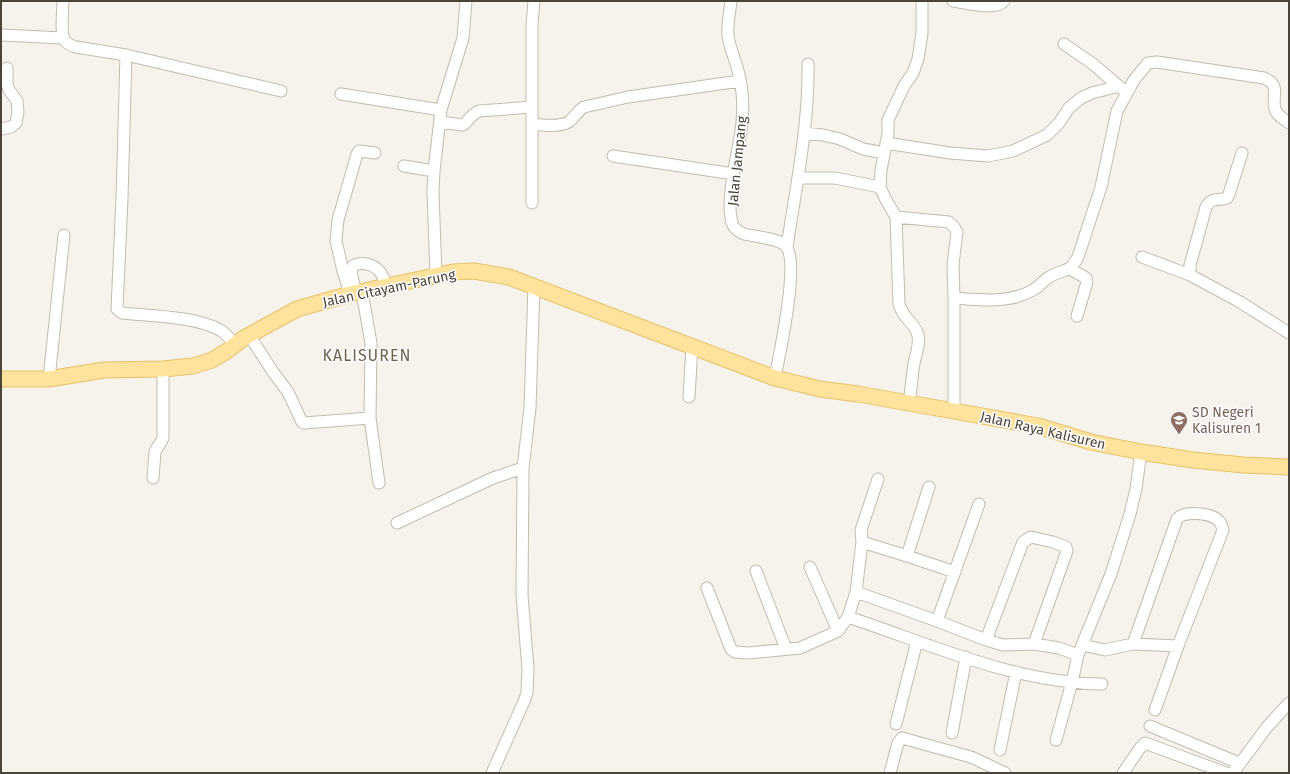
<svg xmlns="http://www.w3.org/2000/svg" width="1290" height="774" viewBox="0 0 1290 774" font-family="'Fira Sans',sans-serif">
<rect width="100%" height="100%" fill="#f6f3ec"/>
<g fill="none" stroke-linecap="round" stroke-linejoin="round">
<defs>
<path id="minor" d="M63,1C63,10 60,34 65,41C68,44 72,46 76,47L126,55L122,198L117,309L122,313C150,316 195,316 220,330C226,333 231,340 235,345
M731,1C730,12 727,24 728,35C729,46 734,56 737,67C743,87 744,110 741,131C738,154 724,203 733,225C735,230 740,232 744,234C756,237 777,238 785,245C801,260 779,355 775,378
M953,1C965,3 995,11 1004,1
M1,35L63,38
M1064,44L1093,64L1122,89
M126,55L281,91
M341,94L441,110
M440,122L463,125C469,121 470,115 479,111L532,107
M532,124C543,125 561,128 570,121C575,116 578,111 584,107L628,97L740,81
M1,129L11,127L16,123L18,112L17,101L9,90L7,84V68
M804,133L823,135L840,139L863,149L884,153
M886,143L950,153L988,156L1013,151L1047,135L1059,123L1069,108L1081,98L1092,93L1119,86
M1242,153L1229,194L1227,198C1216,201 1212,197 1206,207L1190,265V275L1240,302L1289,333
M613,156L734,174
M404,166L434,171
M798,178H835L880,187
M532,203V24L534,1
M896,217L949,222L954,227L957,232L953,264L954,298V411
M787,247C796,186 809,125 808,64
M1142,257L1190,275
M1070,269L1086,278L1087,282L1077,316
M436,276L433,192L434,171L441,110L463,38L466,1
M355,290L351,272L353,266C361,261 374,264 380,272C383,276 385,282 388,287
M362,292L371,343L370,418L379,483
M350,294L343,271L336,241L338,220L357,154L359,151L375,153
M954,298C980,300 1009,304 1033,290C1039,287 1043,281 1049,277C1064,268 1068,275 1078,257L1101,187L1117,111L1134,80L1148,63L1157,62L1264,78C1282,86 1271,96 1275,109C1277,116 1284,119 1289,123
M249,335L273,372L288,392L302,422L304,423L370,418
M49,379L64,235
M689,397L692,346
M909,404C911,390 912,377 914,363C916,354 921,342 917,332C912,321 903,318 899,304L896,217L886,200L880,187L881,170L888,134V120L904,86L913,73L918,59L922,33V1
M153,478L155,452C157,446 161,444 163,438V369
M878,479L861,530L862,542L856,592L937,621L986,640L1003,645L1034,644L1059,648L1078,655
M397,523L493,478L523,468
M862,542L907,556L955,572
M907,556L929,487
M810,567L838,631
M756,571L786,649
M707,588L731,649L735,652L748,653L800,648L838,631L848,617C930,644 1014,683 1102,684
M848,617L856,592
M937,621L979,504
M986,640L1023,542L1031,537L1053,542L1066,547L1067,551L1034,644
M1133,644L1177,519C1184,510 1212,513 1219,521C1222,524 1222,527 1223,530L1178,646L1155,710
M1082,645L1105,650L1133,644L1178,646
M896,724L917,641
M1150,726L1239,763
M952,733L966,657
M1056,740L1072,682L1078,655L1111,574L1130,514L1136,489L1141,452
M1000,750L1016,672
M492,773L525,699L527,692L528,669L522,595L523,468L530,408L534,286
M890,773L898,743L902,738L971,757L1005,773
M1123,773L1140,748L1145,743L1226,773
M1233,773L1267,727L1289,703"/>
<path id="major" d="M1,379H49L104,370L163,369L193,366L212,360L227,351L244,338L297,309L350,294L453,272L474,271L509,277L775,378L820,389L858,394L1038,426L1091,442L1141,452L1193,460L1244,465L1289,467"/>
</defs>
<use href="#minor" stroke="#c2bbae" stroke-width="13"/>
<use href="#major" stroke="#e6c16a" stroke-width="17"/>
<use href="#minor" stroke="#fff" stroke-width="11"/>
<use href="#major" stroke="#ffe39c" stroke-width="15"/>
</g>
<defs>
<symbol id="school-pin" viewBox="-11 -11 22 30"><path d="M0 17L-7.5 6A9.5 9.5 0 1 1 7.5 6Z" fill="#8d6e63" stroke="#fff"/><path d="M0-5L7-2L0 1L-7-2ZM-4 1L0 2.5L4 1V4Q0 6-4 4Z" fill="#fff"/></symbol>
</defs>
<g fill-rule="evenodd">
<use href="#school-pin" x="1169" y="410" width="20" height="27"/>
</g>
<g text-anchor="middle" stroke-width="3" stroke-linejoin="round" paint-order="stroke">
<g font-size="14" fill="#4b4439" stroke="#fff">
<text transform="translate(737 161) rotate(-84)" y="5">Jalan Jampang</text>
<text transform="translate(389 288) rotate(-12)" y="5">Jalan Citayam-Parung</text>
<text transform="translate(1043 430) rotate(13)" y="5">Jalan Raya Kalisuren</text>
</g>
<g font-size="14" fill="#785e54" stroke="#fff" text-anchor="start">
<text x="1192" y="417">SD Negeri<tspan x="1192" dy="16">Kalisuren 1</tspan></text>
</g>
<g font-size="16" letter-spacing="1" fill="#6e6250" stroke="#fff">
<text x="367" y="361">KALISUREN</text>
</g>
</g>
<rect width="1290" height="774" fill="none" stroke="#4b4439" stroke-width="4"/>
</svg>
